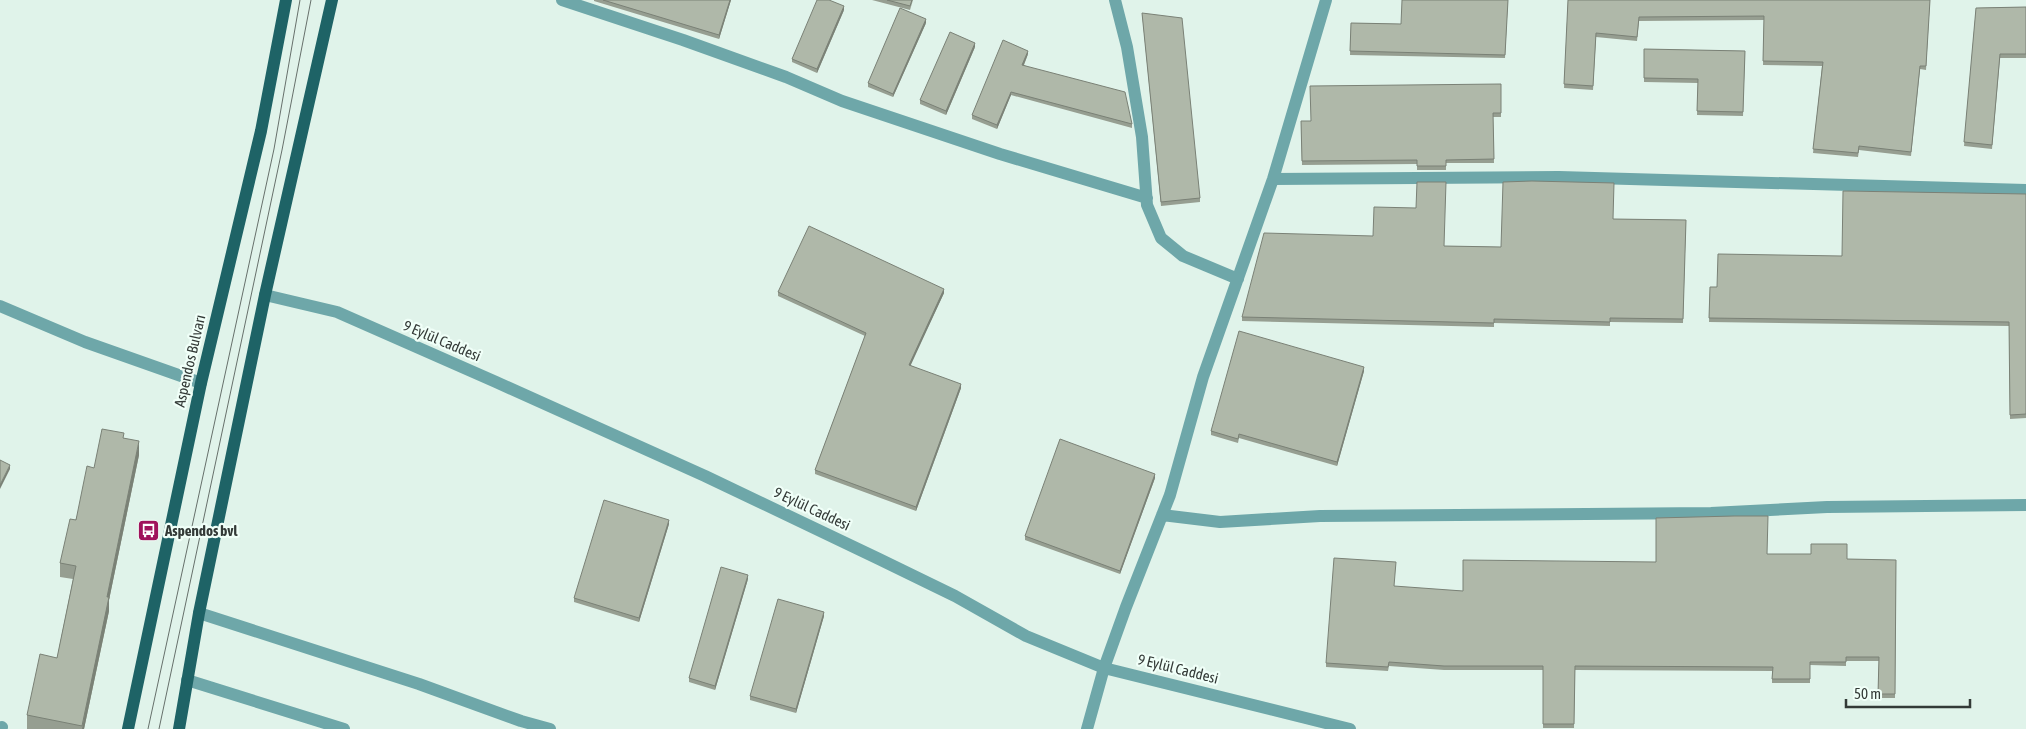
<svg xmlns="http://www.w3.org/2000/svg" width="2026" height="729" viewBox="0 0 2026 729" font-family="'Asap Condensed',sans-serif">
<rect width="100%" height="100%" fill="#e0f3ea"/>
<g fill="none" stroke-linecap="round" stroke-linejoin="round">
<path stroke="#6ea7a9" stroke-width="12" d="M562,0L683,40L786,77L842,101L1000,154L1147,198
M1115,0L1127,47L1142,137L1147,205L1161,238L1183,256L1238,279
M1273,179L1559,177L2026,190
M265,295L337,312L496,382L705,476L879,559L955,596L1026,636L1104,668L1350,729
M0,306L85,342L201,383
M1162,515L1220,522L1320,516L1711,513L1827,507L2026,505
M199,613L419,684L521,721L550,729
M187,680L344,729
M1,729L2,727
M1087,729L1104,668L1126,607L1170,495L1203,377L1273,179L1326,0"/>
<path stroke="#1e6366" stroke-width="12" d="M128,729L201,383L261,131L286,0
M179,729L199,613L265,295L332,0"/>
<path stroke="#66706b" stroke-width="1" d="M148,729L274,149L300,0
M159,729L282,150L311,0"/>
</g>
<path fill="#969e91" d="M594,0H731L719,39L594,1Z
M872,0H913L910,10Z
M1508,0L1505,58L1350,55L1351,23L1401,24Z
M1568,0H1930L1926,70L1920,69L1911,156L1859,150L1858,157L1813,153L1822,66L1763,65L1764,20L1639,21L1637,41L1596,37L1593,90L1564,88Z
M2026,7V58H2000L1992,149L1964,146L1976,8Z
M844,10L817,73L792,62V59Z
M1142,13L1200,198V202L1161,206Z
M926,23L893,97L868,87V83Z
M975,47L946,115L920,104V100Z
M1644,49L1745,51L1743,116L1697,115L1698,83L1644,82Z
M1028,54L1024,65L1132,124V128L1011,95L997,129L972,119V115Z
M1501,84V117H1493L1494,163H1446V170H1417V164L1302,165L1301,121H1311Z
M2026,194V418L2010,419L2009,326L1709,322L1710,287H1717L1842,256Z
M1613,219L1686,220L1683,323L1610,322V326L1494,323V327L1242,321V317L1444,246L1501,247Z
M778,292L944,293L910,365L961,388L916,511L815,474V470L865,336L778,296Z
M1364,371L1337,466L1239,438L1238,443L1211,435V431Z
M124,438L139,455L109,600V611L84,729H27V715L57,658L73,579L60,577V563L94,468Z
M1155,478L1120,574L1025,540V536Z
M669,524L639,622L574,602V598Z
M1767,554L1847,559L1896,560L1895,698H1878L1879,661H1846V666L1810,665V683H1772V671L1575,670L1574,728H1543V670H1444L1389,666L1388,671L1326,667V663L1395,587L1463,591L1656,562Z
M748,579L715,690L689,682V678Z
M824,616L796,713L750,700V696Z"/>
<path fill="#7a8176" d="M730,0H731L719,39V35Z
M844,6V10L817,73V69Z
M926,19V23L893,97V94Z
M975,43V47L946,115V111Z
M1028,51V54L1022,69V65Z
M1011,92V95L997,129V125Z
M944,289V293L909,369V365Z
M1364,367V371L1337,466V462Z
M961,384V388L916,511V507Z
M139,441V455L109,600V611L84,729H82L107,597Z
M10,465V469L0,489V485Z
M1155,474V478L1120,574V571Z
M669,520V524L639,622V618Z
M748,575V579L715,690V686Z
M824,612V616L796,713V709Z"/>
<path fill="#afb8a9" stroke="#7a8176" d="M603,0H730L719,35Z
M817,0H829L844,6L817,69L792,59Z
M887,0H912L910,6Z
M1402,0H1508L1505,55L1350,51L1351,23L1401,24Z
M1568,0H1930L1926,66H1920L1911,152L1859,146L1858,153L1813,149L1823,62L1763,61L1764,16L1639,17L1637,37L1596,33L1593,86L1564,84Z
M2026,7V54H2000L1992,145L1964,142L1976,8Z
M900,8L926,19L893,94L868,83Z
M1142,13L1182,18L1200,198L1161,202Z
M950,32L975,43L946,111L920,100Z
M1003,40L1028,51L1022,65L1125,92L1132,124L1011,92L997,125L972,115Z
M1644,49L1745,51L1743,112L1697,111L1698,79L1644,78Z
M1501,84V113H1493L1494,159L1446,160V166H1417V160L1302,161L1301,121H1311L1310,86Z
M1532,181L1614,183L1613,219L1686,220L1683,319L1610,318V322L1494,319V323L1242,317L1264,233L1373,236L1374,207L1416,208L1417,182H1446L1444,246L1501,247L1503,182Z
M1843,191L2026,194V414L2010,415L2009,322L1709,318L1710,287H1717L1718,254L1842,256Z
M809,226L944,289L909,365L961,384L916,507L815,470L866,333L778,292Z
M1239,331L1364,367L1337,462L1239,434L1238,439L1211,431Z
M102,429L124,433L123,438L139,441L107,597H109L82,726L27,715L40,654L57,658L76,566L60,563L70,519L76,520L87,466L94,468Z
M1060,439L1155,474L1120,571L1025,536Z
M0,460L10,465L0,485Z
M604,500L669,520L639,618L574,598Z
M1734,516H1768L1767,554H1811V544H1847V559L1896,560L1895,694H1878L1879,657H1846V662H1810V679H1772L1773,667L1575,666L1574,724H1543V666H1444L1389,662L1388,667L1326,663L1334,558L1396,562L1394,586L1463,591V560L1656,562V518Z
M721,567L748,575L715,686L689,678Z
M778,599L824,612L796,709L750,696Z"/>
<defs>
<symbol id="bus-square" viewBox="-11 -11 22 22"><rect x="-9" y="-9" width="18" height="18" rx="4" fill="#a0125c" stroke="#f0fff8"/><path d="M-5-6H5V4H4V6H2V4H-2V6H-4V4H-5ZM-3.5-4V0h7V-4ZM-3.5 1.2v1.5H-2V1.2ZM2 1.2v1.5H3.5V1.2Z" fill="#fff"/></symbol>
</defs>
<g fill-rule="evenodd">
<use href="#bus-square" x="136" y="518" width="25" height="25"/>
</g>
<g text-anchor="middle" stroke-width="4.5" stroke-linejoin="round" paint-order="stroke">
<g font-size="15" fill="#333a37" stroke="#f0fff8">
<text transform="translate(442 341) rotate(23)" y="5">9 Eylül Caddesi</text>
<text transform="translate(190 361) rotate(-77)" y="5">Aspendos Bulvarı</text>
<text transform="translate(812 509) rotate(25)" y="5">9 Eylül Caddesi</text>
<text transform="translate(1178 669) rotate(14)" y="5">9 Eylül Caddesi</text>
</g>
<g font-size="15" font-weight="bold" fill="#333a37" stroke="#f0fff8" text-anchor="start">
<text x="165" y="536">Aspendos bvl</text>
</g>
</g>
<path d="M1846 699v8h124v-8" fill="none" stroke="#333a37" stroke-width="2.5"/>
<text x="1854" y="699" font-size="15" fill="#333a37" stroke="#f0fff8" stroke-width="4" paint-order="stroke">50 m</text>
</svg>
